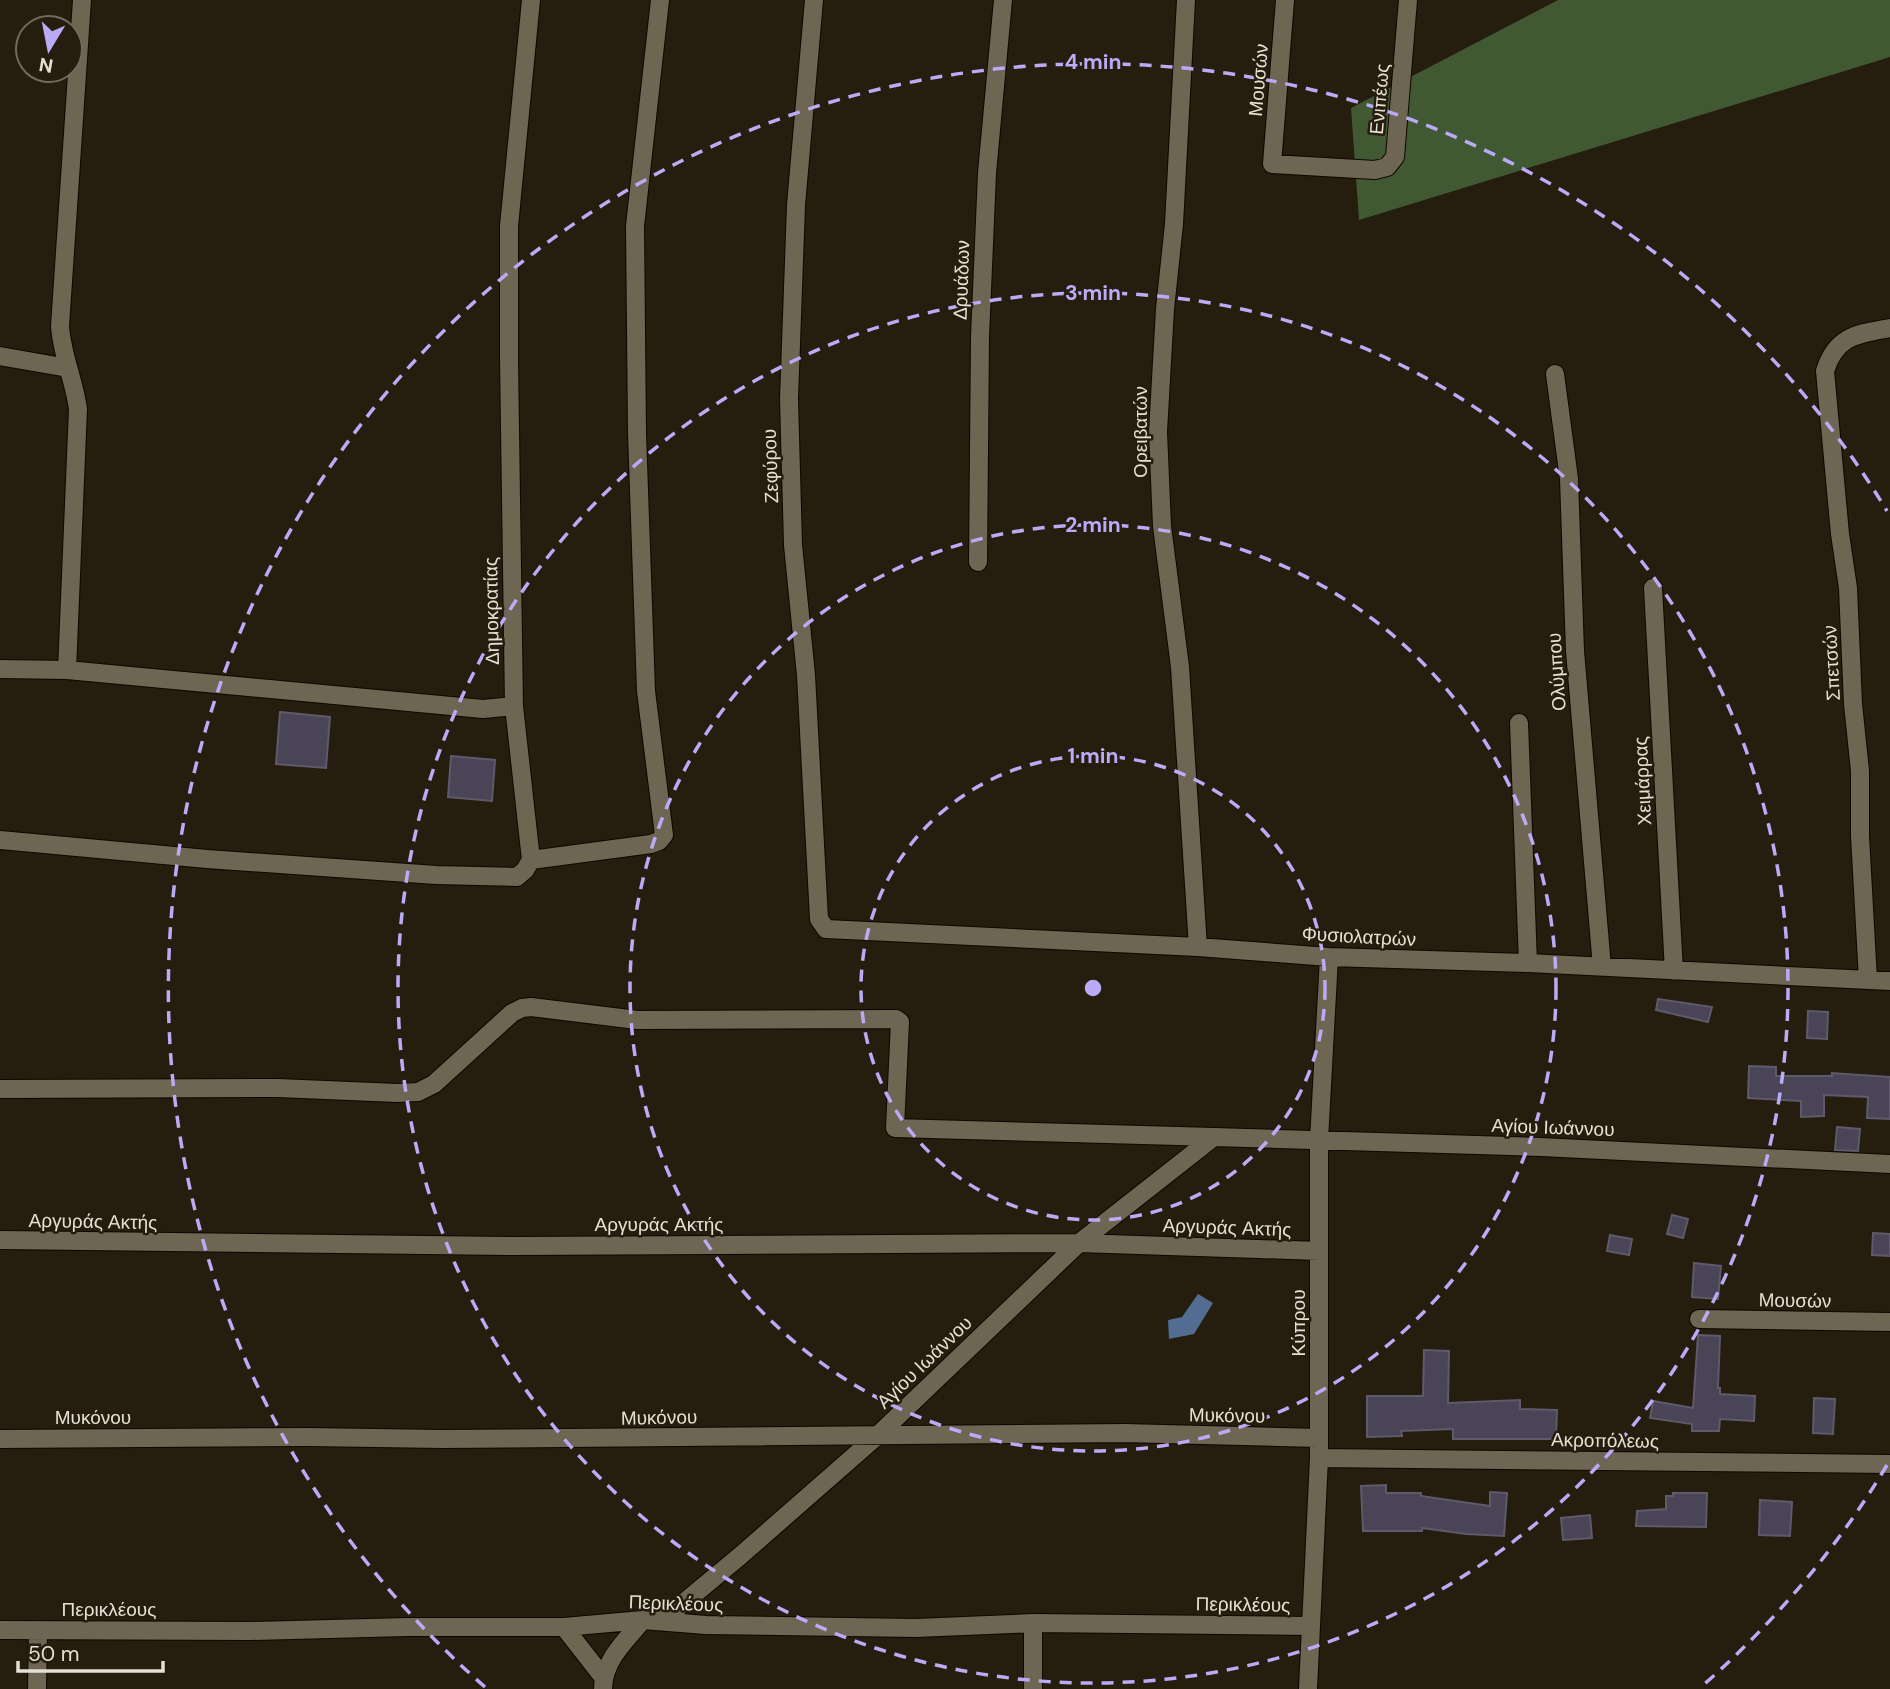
<svg xmlns="http://www.w3.org/2000/svg" width="1890" height="1689" viewBox="0 0 1890 1689" font-family="'DM Sans',sans-serif">
<rect width="100%" height="100%" fill="#251d0d"/>
<path fill="#405933" d="M1558,0H1890V57L1359,220L1351,108Z"/>
<path fill="#526c92" d="M1198,1294L1213,1303L1194,1334L1169,1339L1168,1320L1182,1317Z"/>
<path fill="#494556" stroke="#5e596b" stroke-width="2" d="M280,712L330,717L326,768L276,764Z
M451,756L495,760L492,801L448,797Z
M1658,999L1712,1007L1708,1022L1656,1010Z
M1808,1011L1828,1012L1827,1039L1807,1038Z
M1749,1066L1776,1067V1076H1832V1073L1890,1077V1119L1867,1118L1868,1097L1824,1095V1116L1801,1117V1101L1748,1098Z
M1837,1127L1860,1129L1858,1151L1835,1150Z
M1672,1215L1688,1219L1683,1238L1667,1234Z
M1873,1233L1890,1234V1256L1872,1255Z
M1610,1235L1632,1239L1629,1255L1607,1251Z
M1694,1263L1721,1266L1718,1299L1692,1297Z
M1698,1335L1720,1336L1718,1388H1720V1394L1755,1396L1754,1421L1720,1419L1719,1431H1692V1424L1650,1418L1653,1401L1693,1408Z
M1424,1350L1449,1351L1448,1403L1520,1400V1409L1557,1410L1556,1439H1453V1429L1401,1431L1402,1436L1367,1437V1396H1423Z
M1814,1398L1835,1399L1833,1434L1813,1433Z
M1386,1485V1493H1421V1496L1490,1506V1492L1507,1493L1504,1536L1466,1534L1422,1528V1531H1363L1361,1486Z
M1673,1493H1707L1706,1527L1636,1526L1637,1511L1666,1509V1496H1673Z
M1760,1500L1792,1502L1790,1536L1759,1535Z
M1590,1515L1592,1538L1563,1540L1561,1518Z"/>
<g fill="none" stroke-linecap="round" stroke-linejoin="round">
<defs>
<path id="minor" d="M814,0L796,205L789,399L793,545L806,675L819,919L826,929L1198,947L1329,957L1528,963L1890,981
M1186,0L1174,224L1165,309L1158,432L1162,526L1180,667L1198,947
M1285,0L1272,164L1375,170L1387,167L1395,157L1408,0
M0,356L68,368
M1555,374L1569,479L1575,651L1602,967
M978,562L980,337L987,173L1003,0
M1653,588L1674,971
M0,669L67,670L483,709L514,706
M67,670L78,409C74,379 62,356 60,326L82,0
M1519,723L1528,963
M0,840L207,859L436,875L517,877L525,870L531,860L514,706L509,359V226L531,0
M531,860L651,844L659,841L664,835L646,691L637,433L635,226L660,0
M1868,980L1860,836V771L1853,704L1848,588L1840,534L1825,371C1836,335 1858,334 1890,328
M0,1089L278,1088L397,1093L418,1092L434,1084L512,1013L522,1008L531,1007L637,1020L896,1019L900,1022L895,1128L1214,1137
M0,1240L512,1246L1079,1243L1319,1251
M1699,1319L1890,1322
M0,1439L308,1437L443,1439L1124,1433L1319,1438
M1319,1458L1890,1464
M663,1620L740,1556L877,1436L1079,1243L1214,1137L1541,1147L1890,1164
M564,1627L603,1677
M0,1630L250,1631L407,1627H564L643,1620L706,1625L916,1628L1033,1623L1310,1626
M37,1689L38,1630
M603,1689C603,1661 626,1640 643,1620
M1033,1689V1623
M1308,1689L1319,1458V1140L1329,957"/>
</defs>
<use href="#minor" stroke="#0e0700" stroke-width="20"/>
<use href="#minor" stroke="#6e6553" stroke-width="18"/>
</g>
<g fill="none" stroke="#bbaaf6" stroke-width="3.5" stroke-dasharray="12 9">
<circle cx="1093" cy="988" r="232"/>
<circle cx="1093" cy="988" r="463"/>
<circle cx="1093" cy="988" r="695"/>
<path d="M1887 1465A926 926 0 0 1 1701 1687M485 1687A926 926 0 1 1 1887 511"/>
</g>
<g text-anchor="middle" stroke-width="5" stroke-linejoin="round" paint-order="stroke">
<g font-size="19" fill="#e5e0d5" stroke="#251d0d">
<text transform="translate(1258 80) rotate(-85)" y="7">Μουσών</text>
<text transform="translate(1379 99) rotate(-85)" y="7">Ενιπέως</text>
<text transform="translate(961 280) rotate(-88)" y="7">Δρυάδων</text>
<text transform="translate(1140 432) rotate(-90)" y="7">Ορειβατών</text>
<text transform="translate(770 466) rotate(-92)" y="7">Ζεφύρου</text>
<text transform="translate(491 611) rotate(-91)" y="7">Δημοκρατίας</text>
<text transform="translate(1831 663) rotate(-93)" y="7">Σπετσών</text>
<text transform="translate(1556 672) rotate(-94)" y="7">Ολύμπου</text>
<text transform="translate(1642 781) rotate(-93)" y="7">Χειμάρρας</text>
<text transform="translate(1359 936) rotate(3)" y="7">Φυσιολατρών</text>
<text transform="translate(1553 1127) rotate(2)" y="7">Αγίου Ιωάννου</text>
<text transform="translate(93 1221) rotate(1)" y="7">Αργυράς Ακτής</text>
<text x="659" y="1231">Αργυράς Ακτής</text>
<text transform="translate(1227 1227) rotate(2)" y="7">Αργυράς Ακτής</text>
<text transform="translate(1795 1300) rotate(1)" y="7">Μουσών</text>
<text transform="translate(1298 1323) rotate(-90)" y="7">Κύπρου</text>
<text transform="translate(924 1362) rotate(-44)" y="7">Αγίου Ιωάννου</text>
<text transform="translate(1227 1415) rotate(1)" y="7">Μυκόνου</text>
<text x="93" y="1424">Μυκόνου</text>
<text transform="translate(659 1417) rotate(-1)" y="7">Μυκόνου</text>
<text transform="translate(1605 1440) rotate(1)" y="7">Ακροπόλεως</text>
<text transform="translate(676 1603) rotate(2)" y="7">Περικλέους</text>
<text transform="translate(1243 1604) rotate(1)" y="7">Περικλέους</text>
<text x="109" y="1616">Περικλέους</text>
</g>
</g>
<circle cx="1093" cy="988" r="10" fill="#bbaaf6" stroke="#251d0d" stroke-width="3.5"/>
<g font-size="21" text-anchor="middle" font-weight="bold" fill="#bbaaf6" stroke="#251d0d" stroke-width="5" stroke-linejoin="round" paint-order="stroke">
<text x="1093" y="69">4 min</text>
<text x="1093" y="300">3 min</text>
<text x="1093" y="532">2 min</text>
<text x="1093" y="763">1 min</text>
</g>
<g transform="translate(49 49) rotate(190)"><circle r="33" fill="#251d0d" stroke="#726b5d" stroke-width="2"/>
<path d="M0-5L12 26L0 18L-12 26Z" fill="#bbaaf6"/>
<text y="-10" font-size="19" font-weight="bold" text-anchor="middle" fill="#e5e0d5">N</text>
</g>
<path d="M18 1661v10h145v-10" fill="none" stroke="#e5e0d5" stroke-width="3.5"/>
<text x="28" y="1661" font-size="21" fill="#e5e0d5" stroke="#251d0d" stroke-width="5" paint-order="stroke">50 m</text>
</svg>
